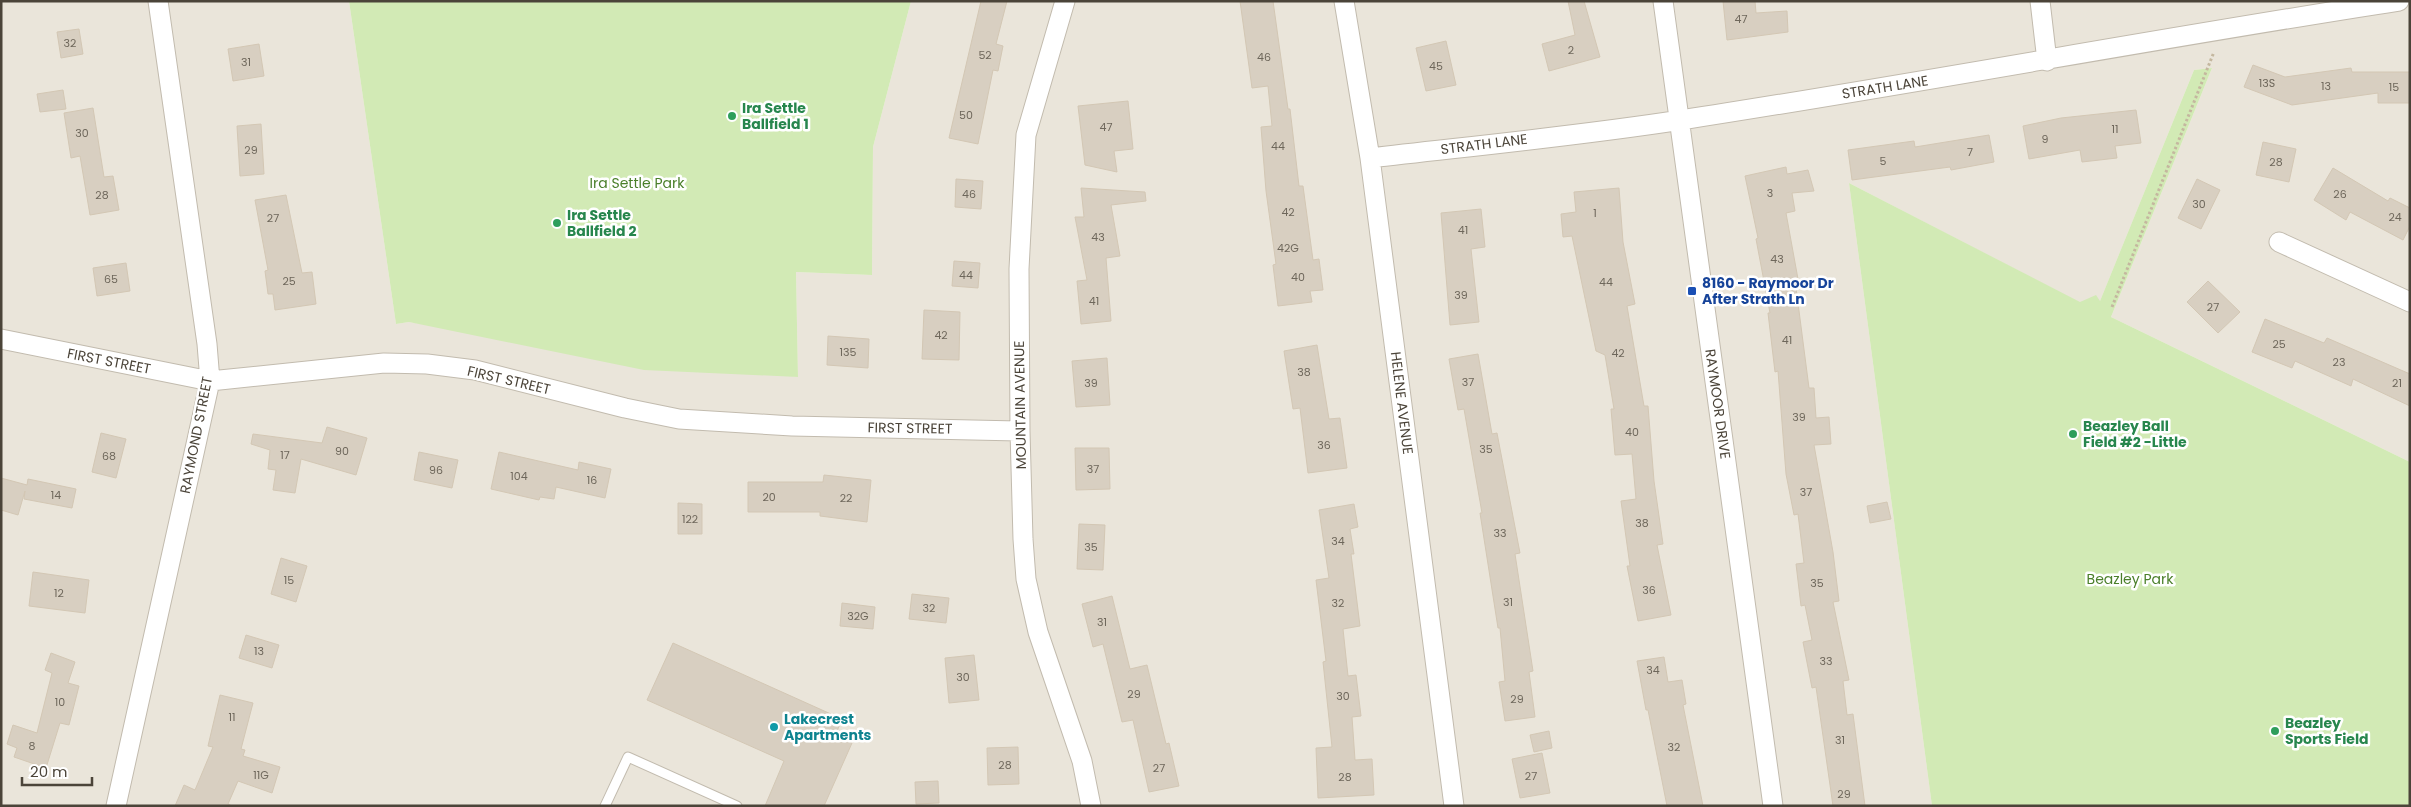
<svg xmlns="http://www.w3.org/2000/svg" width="2411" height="807" viewBox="0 0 2411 807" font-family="Poppins,sans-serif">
<rect width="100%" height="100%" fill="#f6f3ec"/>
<path fill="#eae5da" d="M1,1H349L396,324L409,322L798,377L796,272L872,275L873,147L911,1H2410V462L2111,317L2212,68L2194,70L2096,311L1849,183L1932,806H1Z"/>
<path fill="#d2eab5" d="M349,1H911L873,147L872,275L796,272L798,377L644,370L409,322L396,324Z
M2212,68L2111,317L2410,462V806H1932L1849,183L2080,302L2096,295L2100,301L2194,70Z"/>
<path fill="#d8cfc1" stroke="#d3c7b4" d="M981,1H1007L996,44L1003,46L998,71L993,70L978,144L949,138Z
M1240,1H1273L1288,109H1290L1299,186H1303L1313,260L1319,259L1323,290L1310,291L1312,302L1278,306L1273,265L1276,264L1266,191L1261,127L1272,126L1268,86L1252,88Z
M1568,1H1584L1600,57L1549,71L1542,44L1575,35Z
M1723,1H1755L1756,13L1787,11L1788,32L1727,40Z
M79,29L83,54L61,58L57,32Z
M1446,41L1456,85L1426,91L1416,48Z
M259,44L264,76L233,81L228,49Z
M2253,65L2285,77L2351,68L2352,72H2410V103H2378V93L2292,105L2244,87Z
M63,90L66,109L40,112L37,94Z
M1128,101L1133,149L1114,151L1117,172L1085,165L1078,106Z
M93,108L104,177L113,176L119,210L90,215L80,156L71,158L64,113Z
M2136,110L2141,143L2115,146L2117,158L2082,162L2080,150L2029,159L2023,126L2061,118Z
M261,124L264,174L240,176L237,126Z
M1989,135L1994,162L1951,170L1950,167L1852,180L1848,150L1914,141L1915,147Z
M2263,142L2296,149L2289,182L2256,175Z
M1786,167L1787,174L1808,170L1814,191L1792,193L1795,211L1786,213L1798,279L1795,280L1809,388H1814L1816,418L1829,417L1831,444L1814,445L1833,552L1839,601L1833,602L1849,680L1843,681L1847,715L1853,714L1865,806H1833L1816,687L1812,688L1803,642L1812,640L1805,605L1801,606L1796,564L1804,563L1798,514L1794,515L1786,474L1778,371L1775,372L1768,313H1770L1756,239L1758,238L1745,176Z
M2333,168L2388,201L2390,198L2410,208V226L2403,240L2350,212L2346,220L2314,200Z
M956,179L983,181L981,209L955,207Z
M2197,179L2220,190L2201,229L2178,218Z
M1081,188L1145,192L1146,201L1111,205L1120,256L1106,258L1111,321L1081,324L1077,281L1087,280L1075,217H1084Z
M1619,188L1623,242L1635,304L1627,306L1644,406H1648L1654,481L1663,544L1657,545L1671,615L1638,621L1627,566H1630L1621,501L1636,499L1632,454L1615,455L1611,409H1614L1605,355L1596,351L1572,236L1563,237L1561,214L1576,212L1574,192Z
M286,195L302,273L312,272L316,304L275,310L273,294H268L265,271L268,270L255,200Z
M1481,209L1485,247L1471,249L1479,322L1450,325L1441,213Z
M954,261L980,263L978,288L952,286Z
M126,263L130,291L97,296L93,268Z
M2208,281L2240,312L2218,333L2187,302Z
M924,310L960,312L959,360L922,359Z
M2265,319L2324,343L2327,338L2410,374V406L2353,379L2351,386L2295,361L2292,368L2252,352Z
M828,336L869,339L868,368L827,365Z
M1317,345L1329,419L1340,418L1347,468L1308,473L1300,408L1293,409L1284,351Z
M1478,354L1492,434L1497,433L1520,553L1515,554L1533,671L1529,672L1535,717L1505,721L1499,682L1505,681L1500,628H1498L1480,513H1482L1464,409L1458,410L1449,359Z
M1107,358L1110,405L1076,407L1072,361Z
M327,427L367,438L356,475L301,459L295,493L273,490L276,470L268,469L270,450L251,444L253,434L322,443Z
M101,433L126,439L116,478L92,472Z
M1075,448H1109L1110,489L1076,490Z
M419,452L458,460L452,488L414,480Z
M499,452L578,470L579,462L611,469L605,498L556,487L554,499L540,497L539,500L491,489Z
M824,475L871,480L867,522L820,516V512H748V482H823Z
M1,478L27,485L28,479L76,489L72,508L24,499L25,491L18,515L1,510Z
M1887,502L1891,519L1870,523L1867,506Z
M678,503L702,504V534H678Z
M1354,504L1358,527L1350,529L1354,554H1351L1360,626L1343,629L1348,676L1356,675L1361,716L1352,717L1355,760L1372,759L1374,795L1318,798L1316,748L1332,747L1323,662L1326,661L1316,580L1329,578L1319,510Z
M1079,524L1105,525L1103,570L1077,569Z
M281,558L307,566L296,602L271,594Z
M33,572L89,580L85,613L29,606Z
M912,594L949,598L946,623L909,619Z
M1112,596L1130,669L1147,665L1166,744L1169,743L1179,786L1149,792L1133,720L1122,722L1103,644L1093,647L1082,604Z
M842,603L875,607L873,629L840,626Z
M246,635L279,645L272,668L239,658Z
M673,643L842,719L835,736L852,743L824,806H765L784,761L647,700Z
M51,653L75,662L68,683L79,686L69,725L60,723L46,768L14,757L17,748L7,744L13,725L37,733L52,673L45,670Z
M974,655L979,700L949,703L945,658Z
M1664,657L1668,682L1682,680L1686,704L1683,705L1703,806H1667L1648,710H1646L1637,661Z
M220,695L253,703L241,749L245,750L243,756L280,767L272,793L238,781L228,804L232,806H175L184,785L195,790L213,747L208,746Z
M1549,731L1552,748L1534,752L1530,735Z
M1018,747L1019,784L988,785L987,748Z
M1542,753L1550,793L1520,798L1512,759Z
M938,781L939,803L916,804L915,782Z"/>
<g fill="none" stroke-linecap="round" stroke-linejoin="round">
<defs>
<path id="lane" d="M605,806L628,757L737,806"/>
<path id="street" d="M1065,1L1026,135L1019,269L1020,431L1023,539L1026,579L1038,632L1082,761L1091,806
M1344,1L1370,158L1454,806
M1663,1L1773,806
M2040,1L2047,61
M1370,158C1473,146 1578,136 1681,120C1921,83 2159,38 2399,1
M2279,242L2410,302
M1,339L210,381L384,363L427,364L475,370L625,408L679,419L792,426L1020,431
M116,806L210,381L207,344L158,1"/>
</defs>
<use href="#lane" stroke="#c2bbae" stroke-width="11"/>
<use href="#street" stroke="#c2bbae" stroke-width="21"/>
<path stroke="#c4b79f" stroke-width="3" stroke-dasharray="2.5 2.5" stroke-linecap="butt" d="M2112,307L2214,52"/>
<use href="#lane" stroke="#fff" stroke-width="9"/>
<use href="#street" stroke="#fff" stroke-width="19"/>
</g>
<g fill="#2e9e5b" stroke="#fff" stroke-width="2">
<circle cx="732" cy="116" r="5"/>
<circle cx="557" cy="223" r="5"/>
<circle cx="2073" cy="434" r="5"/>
<circle cx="2275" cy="731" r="5"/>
</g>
<rect fill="#1a4fb4" stroke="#fff" stroke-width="2" x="1687" y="286" width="10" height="10" rx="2.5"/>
<circle fill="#0f9aa8" stroke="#fff" stroke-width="2" cx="774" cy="727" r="5"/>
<g text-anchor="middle" stroke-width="5" stroke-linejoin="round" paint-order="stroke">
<g font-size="11" fill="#6e675b">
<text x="1741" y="23">47</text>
<text x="70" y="47">32</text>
<text x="1571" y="54">2</text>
<text x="985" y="59">52</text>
<text x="1264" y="61">46</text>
<text x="246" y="66">31</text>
<text x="1436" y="70">45</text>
<text x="2267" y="87">13S</text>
<text x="2326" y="90">13</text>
<text x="2394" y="91">15</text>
<text x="966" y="119">50</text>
<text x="1106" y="131">47</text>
<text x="2115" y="133">11</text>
<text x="82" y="137">30</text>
<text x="2045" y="143">9</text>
<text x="1278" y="150">44</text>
<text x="251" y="154">29</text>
<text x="1970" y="156">7</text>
<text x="1883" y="165">5</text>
<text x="2276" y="166">28</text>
<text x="1770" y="197">3</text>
<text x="969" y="198">46</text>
<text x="2340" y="198">26</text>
<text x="102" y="199">28</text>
<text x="2199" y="208">30</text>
<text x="1288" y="216">42</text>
<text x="1595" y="217">1</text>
<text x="2395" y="221">24</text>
<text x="273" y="222">27</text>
<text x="1463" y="234">41</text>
<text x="1098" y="241">43</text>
<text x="1288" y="252">42G</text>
<text x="1777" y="263">43</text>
<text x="966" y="279">44</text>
<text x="1298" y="281">40</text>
<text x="111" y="283">65</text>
<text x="289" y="285">25</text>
<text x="1606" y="286">44</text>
<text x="1461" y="299">39</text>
<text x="1094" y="305">41</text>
<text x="2213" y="311">27</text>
<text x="941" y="339">42</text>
<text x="1787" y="344">41</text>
<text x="2279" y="348">25</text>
<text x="848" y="356">135</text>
<text x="1618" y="357">42</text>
<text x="2339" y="366">23</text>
<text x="1304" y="376">38</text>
<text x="1468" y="386">37</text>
<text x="1091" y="387">39</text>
<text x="2397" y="387">21</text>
<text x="1799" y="421">39</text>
<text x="1632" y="436">40</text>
<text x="1324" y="449">36</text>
<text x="1486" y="453">35</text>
<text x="342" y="455">90</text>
<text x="285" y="459">17</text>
<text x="109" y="460">68</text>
<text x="1093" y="473">37</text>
<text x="436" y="474">96</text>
<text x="519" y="480">104</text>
<text x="592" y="484">16</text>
<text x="1806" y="496">37</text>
<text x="56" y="499">14</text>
<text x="769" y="501">20</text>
<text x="846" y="502">22</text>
<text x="690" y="523">122</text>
<text x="1642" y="527">38</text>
<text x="1500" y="537">33</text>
<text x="1338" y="545">34</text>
<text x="1091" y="551">35</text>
<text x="289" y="584">15</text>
<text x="1817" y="587">35</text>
<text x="1649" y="594">36</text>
<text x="59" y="597">12</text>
<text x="1508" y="606">31</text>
<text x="1338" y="607">32</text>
<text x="929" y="612">32</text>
<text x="858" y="620">32G</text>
<text x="1102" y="626">31</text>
<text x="259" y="655">13</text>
<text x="1826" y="665">33</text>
<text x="1653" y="674">34</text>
<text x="963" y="681">30</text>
<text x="1134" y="698">29</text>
<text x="1343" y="700">30</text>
<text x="1517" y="703">29</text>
<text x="60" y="706">10</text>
<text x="232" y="721">11</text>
<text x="1840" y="744">31</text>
<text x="32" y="750">8</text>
<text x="1674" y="751">32</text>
<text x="1005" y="769">28</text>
<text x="1159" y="772">27</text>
<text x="261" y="779">11G</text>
<text x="1531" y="780">27</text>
<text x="1345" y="781">28</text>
<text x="1844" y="798">29</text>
</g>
<g font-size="14" fill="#4b4439" stroke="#fff">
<text transform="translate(1885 87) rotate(-9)" y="5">STRATH LANE</text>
<text transform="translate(1484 144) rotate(-7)" y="5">STRATH LANE</text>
<text transform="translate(109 361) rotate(11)" y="5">FIRST STREET</text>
<text transform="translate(509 380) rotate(13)" y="5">FIRST STREET</text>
<text transform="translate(1402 403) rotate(83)" y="5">HELENE AVENUE</text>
<text transform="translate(1718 404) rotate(82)" y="5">RAYMOOR DRIVE</text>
<text transform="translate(1020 405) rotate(-91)" y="5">MOUNTAIN AVENUE</text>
<text transform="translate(910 428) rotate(1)" y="5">FIRST STREET</text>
<text transform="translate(196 435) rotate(-79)" y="5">RAYMOND STREET</text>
</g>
<g font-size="14" font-weight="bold" fill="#27864d" stroke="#fff" text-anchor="start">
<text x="742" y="113">Ira Settle<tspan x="742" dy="16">Ballfield 1</tspan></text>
<text x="567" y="220">Ira Settle<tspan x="567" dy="16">Ballfield 2</tspan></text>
<text x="2083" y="431">Beazley Ball<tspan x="2083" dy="16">Field #2 -Little</tspan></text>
<text x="2285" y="728">Beazley<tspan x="2285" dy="16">Sports Field</tspan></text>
</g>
<g font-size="14" fill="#4a7f2a" stroke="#fff">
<text x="637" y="188">Ira Settle Park</text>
<text x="2130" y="584">Beazley Park</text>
</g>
<g font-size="14" font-weight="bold" fill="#164399" stroke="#fff" text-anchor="start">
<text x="1702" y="288">8160 - Raymoor Dr<tspan x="1702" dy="16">After Strath Ln</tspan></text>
</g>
<g font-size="14" font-weight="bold" fill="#0d838f" stroke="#fff" text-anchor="start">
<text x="784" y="724">Lakecrest<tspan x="784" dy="16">Apartments</tspan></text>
</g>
</g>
<rect width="2411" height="807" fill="none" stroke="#4b4439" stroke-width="5"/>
<path d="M22 777v8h70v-8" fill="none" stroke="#4b4439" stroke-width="2.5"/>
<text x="30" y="777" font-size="15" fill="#4b4439" stroke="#ffffff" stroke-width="4" paint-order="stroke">20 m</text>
</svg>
